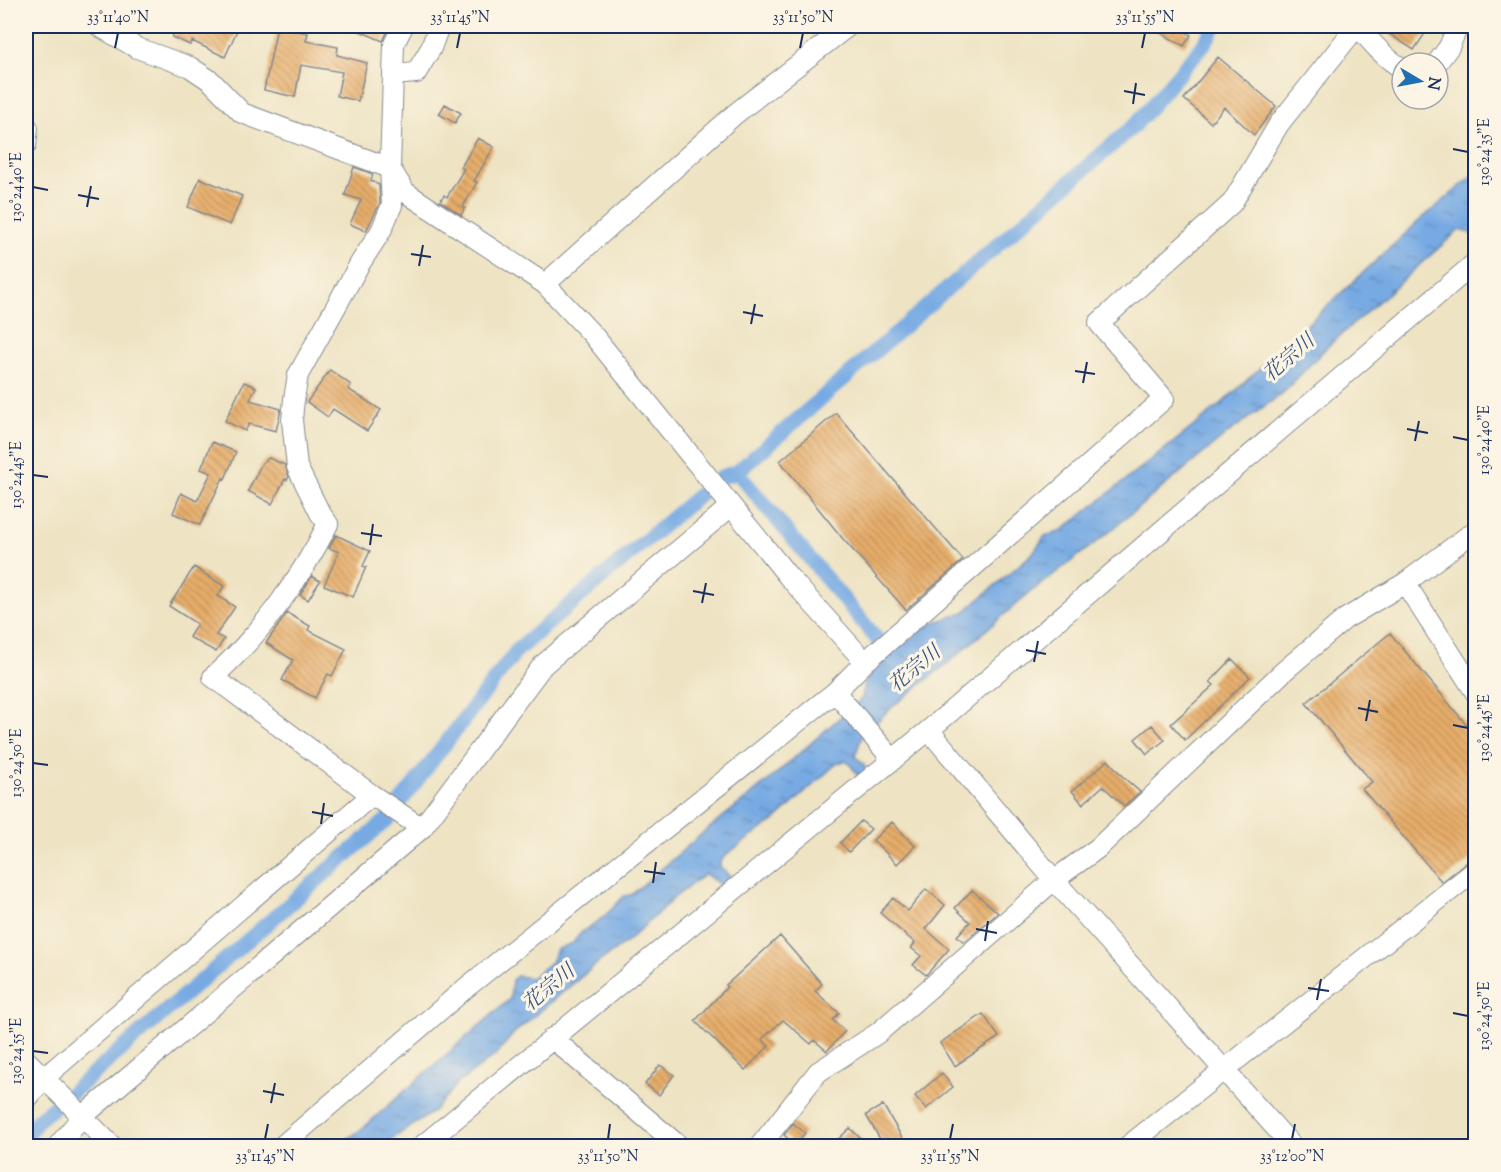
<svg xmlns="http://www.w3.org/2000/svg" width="1501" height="1172" viewBox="0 0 1501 1172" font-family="'Sorts Mill Goudy','Noto Serif JP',serif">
<defs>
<pattern id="water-ripples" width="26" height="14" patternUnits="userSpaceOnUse" patternTransform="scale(1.5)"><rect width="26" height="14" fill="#77aae3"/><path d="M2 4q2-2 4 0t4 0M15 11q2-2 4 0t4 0" fill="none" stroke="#618bbb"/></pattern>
<pattern id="building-back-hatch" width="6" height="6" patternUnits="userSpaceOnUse" patternTransform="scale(1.5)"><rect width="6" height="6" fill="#e7ad69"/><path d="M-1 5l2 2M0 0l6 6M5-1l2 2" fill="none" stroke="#ba8d5a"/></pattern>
</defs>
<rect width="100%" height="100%" fill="#fcf5e5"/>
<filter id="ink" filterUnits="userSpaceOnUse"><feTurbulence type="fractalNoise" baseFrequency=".0167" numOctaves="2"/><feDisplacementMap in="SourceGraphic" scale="12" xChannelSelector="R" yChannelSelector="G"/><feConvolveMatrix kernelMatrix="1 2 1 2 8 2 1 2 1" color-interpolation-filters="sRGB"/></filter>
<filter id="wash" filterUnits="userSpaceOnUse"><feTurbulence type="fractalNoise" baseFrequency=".008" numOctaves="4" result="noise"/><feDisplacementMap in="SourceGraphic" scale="24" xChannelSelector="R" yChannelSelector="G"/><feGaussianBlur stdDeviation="1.35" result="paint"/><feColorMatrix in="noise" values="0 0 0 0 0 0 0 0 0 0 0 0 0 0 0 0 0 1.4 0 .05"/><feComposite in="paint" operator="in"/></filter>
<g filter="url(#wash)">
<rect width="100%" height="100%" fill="#eee3c3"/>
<path fill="url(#water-ripples)" stroke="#496ca0" stroke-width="1.5" d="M1475,174V237L1471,233L1459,230L1326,348L1283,393L1228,433L1103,537L1028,594L948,663L892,707L862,736L855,756L864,765L867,772L860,779L850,764L845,761L837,763L775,820L727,854L720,862V867L734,880L726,889L705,874L675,897L628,941L599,962L514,1033L497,1054L457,1084L433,1112L381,1146H338L363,1128L407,1089L510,999L512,980L517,976L531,978L551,962L557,949L573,943C579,932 588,928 598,921C607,915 617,904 624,896L631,895L704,832L768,781L862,698L865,683L874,667L929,624L963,613L1032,554L1045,536L1060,532L1218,407L1419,221Z"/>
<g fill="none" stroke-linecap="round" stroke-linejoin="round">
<path stroke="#77aae3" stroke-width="15" d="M721,477L737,472
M903,670L737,472L1135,125L1204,44L1215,26
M399,804L518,649L704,491
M70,1094L389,818
M26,1137L38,1120L57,1105"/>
</g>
<g id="blocks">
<path fill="url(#building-back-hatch)" d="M176,26H239L225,57L192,41L190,45L172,37Z
M348,26H390L383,41Z
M1148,26H1187L1184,31L1191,35L1184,46Z
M1377,26H1430L1414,50Z
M277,27L308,33L306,41L338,47L337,55L367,63L358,101L337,96L342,72L301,65L295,97L264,90Z
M1218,57L1276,106L1254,135L1224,107L1211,123L1184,99Z
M445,104L461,113L455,123L439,114Z
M478,138L494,147L474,181L477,182L463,207L465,208L461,215L440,201L444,195L447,197L464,169L461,167Z
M354,167L373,174L371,181L379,185L380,203L366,231L350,224L361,200L345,195Z
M200,178L242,196L230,225L188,207Z
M330,370L351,385L348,389L381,410L367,431L333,409L328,417L307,402Z
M244,382L256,387L250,400L281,409L276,431L249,424L245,431L225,421Z
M836,413L963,560L906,610L843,539L780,461Z
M212,442L236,452L225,479L223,478L200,525L173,513L181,493L197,501L211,473L201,469Z
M269,458L285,465L289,477L287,480L285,479L272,504L248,491L262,463Z
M336,535L370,551L363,566L366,567L353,597L324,585L339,552L329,548Z
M194,567L224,586L218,596L235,607L216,635L224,639L216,652L189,637L197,624L169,606Z
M312,576L320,581L308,600L300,595Z
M287,613L310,626L308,630L346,649L332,676L328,674L315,698L282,680L293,660L266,643Z
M1390,633L1476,736V855L1442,882L1362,789L1372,782L1306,703Z
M1232,659L1250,677L1185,740L1171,724L1214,685L1210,682Z
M1152,725L1165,740L1147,754L1135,739Z
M1108,760L1123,777L1140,792L1124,806L1103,786L1083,804L1072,791Z
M861,821L871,829L849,852L840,843Z
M892,822L915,846L897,864L873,840Z
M926,889L945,905L926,929L949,949L926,975L913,965L921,956L911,948L915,943L880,913L893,898L908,911Z
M972,890L998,913L964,942L957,936L970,922L955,908Z
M780,936L822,984L815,991L839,1013L833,1020L845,1031L827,1051L814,1040L811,1044L783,1020L762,1039L769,1046L745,1070L695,1021L727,987L726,985Z
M983,1014L999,1037L955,1066L940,1043Z
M660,1065L674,1075L659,1095L645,1084Z
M942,1073L953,1087L926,1109L915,1096Z
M883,1105L907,1146H884L866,1115Z
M793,1123L805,1133L795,1145L784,1135Z
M850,1128L868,1146H831Z"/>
</g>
</g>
<g filter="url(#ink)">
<use href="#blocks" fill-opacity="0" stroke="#848990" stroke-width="1.5"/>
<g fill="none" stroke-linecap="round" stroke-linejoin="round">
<defs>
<path id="minor" d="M99,26L137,48L190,67L211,81L242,113L390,168L405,192L545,284L593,335L788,576L865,662
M403,26L394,44L390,168L392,205L381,231L359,265L298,375L294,399L292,420L297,467L320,513L328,524C300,580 260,635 213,677L372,795L422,828
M1358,26C1370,41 1385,59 1402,68
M1437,63L1449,47L1458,26
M393,75L416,73L431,48L439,26
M26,145L28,128
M545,284L735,114L848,26
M1405,583L1476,693
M835,692L893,760
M929,730L1054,880L1292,1146
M552,1038L679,1146
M26,1060L112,1146
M26,1100L44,1078L372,795
M58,1146L82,1117L422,828L543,665L731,506
M282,1146L467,987L835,692L865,662L1164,399L1099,323L1232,203L1279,124L1357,26
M422,1146L929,730L1476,262
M760,1146L818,1072L878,1033L1054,880L1098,848L1284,671L1345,619L1405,583L1476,530
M1128,1146L1476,870"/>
</defs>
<use href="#minor" stroke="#848990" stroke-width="22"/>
<use href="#minor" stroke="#fff" stroke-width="20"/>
</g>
</g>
<path fill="none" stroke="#1b2f5e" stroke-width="2" d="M115,48L118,33M457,48L460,33M800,48L803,33M1142,48L1145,33M1124,91L1145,95M1133,104L1136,83M1453,149L1468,152M33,187L48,190M78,195L99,199M87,207L91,186M411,254L431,257M419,266L423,245M743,312L763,316M751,324L755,304M1075,371L1095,374M1083,383L1087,362M1407,429L1428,433M1453,437L1468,440M1415,441L1419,421M33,475L48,477M361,533L382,536M370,545L373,524M693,591L714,595M702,603L706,583M1026,650L1046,654M1034,662L1038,641M1358,708L1378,712M1366,721L1370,700M1453,725L1468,728M33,763L48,765M312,812L333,816M321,824L324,803M644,871L665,874M653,883L656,862M976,929L997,933M985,941L988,921M1308,988L1329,991M1317,1000L1321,979M1453,1013L1468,1016M33,1051L48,1053M263,1091L284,1095M271,1103L275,1083M265,1139L268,1124M608,1139L610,1124M950,1139L953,1124M1292,1139L1295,1124"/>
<g text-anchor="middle" stroke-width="6" stroke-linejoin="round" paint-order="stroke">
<g font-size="20" font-style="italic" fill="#375486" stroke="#fcf5e5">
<text transform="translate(1288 357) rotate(-41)" y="7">花宗川</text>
<text transform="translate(914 668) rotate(-40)" y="7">花宗川</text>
<text transform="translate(548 987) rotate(-40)" y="7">花宗川</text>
</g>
</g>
<rect width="1501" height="1172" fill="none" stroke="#fcf5e5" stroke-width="66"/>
<g transform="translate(1420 81) rotate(100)"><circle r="28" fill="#fcf5e5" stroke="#a2a6af" stroke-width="1.5"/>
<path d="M0-4.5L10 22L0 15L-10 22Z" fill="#1f6fb2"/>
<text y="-9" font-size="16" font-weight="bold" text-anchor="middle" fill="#1b2f5e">N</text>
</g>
<rect x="33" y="33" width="1435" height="1106" fill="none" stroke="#1b2f5e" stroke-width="2"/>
<g font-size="15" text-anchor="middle" fill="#1b2f5e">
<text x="118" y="22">33°11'40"N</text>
<text x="460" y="22">33°11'45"N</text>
<text x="803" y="22">33°11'50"N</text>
<text x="1145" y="22">33°11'55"N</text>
<text transform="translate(1484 152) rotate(-90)" y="5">130°24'35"E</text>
<text transform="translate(16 187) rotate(-90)" y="5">130°24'40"E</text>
<text transform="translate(1484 440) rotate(-90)" y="5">130°24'40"E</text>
<text transform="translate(16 475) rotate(-90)" y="5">130°24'45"E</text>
<text transform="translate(1484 728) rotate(-90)" y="5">130°24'45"E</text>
<text transform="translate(16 763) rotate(-90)" y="5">130°24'50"E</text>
<text transform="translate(1484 1016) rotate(-90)" y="5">130°24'50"E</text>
<text transform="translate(16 1051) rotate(-90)" y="5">130°24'55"E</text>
<text x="265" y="1161">33°11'45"N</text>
<text x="608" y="1161">33°11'50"N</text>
<text x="950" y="1161">33°11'55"N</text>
<text x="1292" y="1161">33°12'00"N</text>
</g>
</svg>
